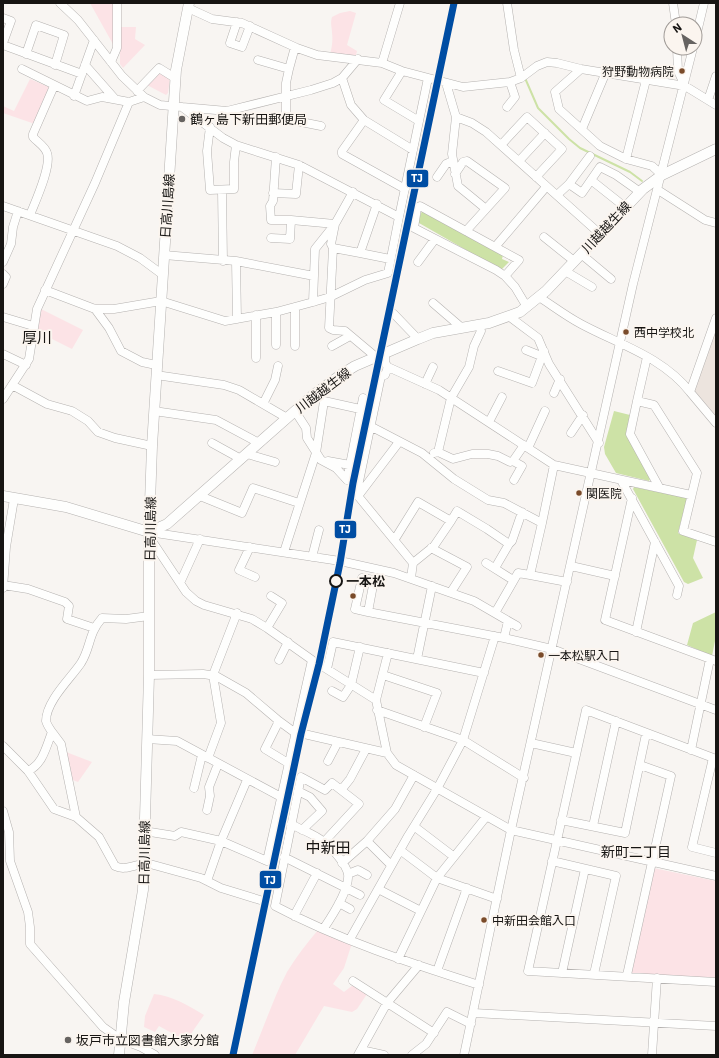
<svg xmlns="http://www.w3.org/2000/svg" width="719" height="1058" viewBox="0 0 719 1058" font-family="'IBM Plex Sans','Noto Sans JP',sans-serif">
<rect width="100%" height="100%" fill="#f8f5f2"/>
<path fill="#ece4de" d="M716,318V423L690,392Z"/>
<path fill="#fce3e6" d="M90,3H115L114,46Z
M350,11L356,13L347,45L357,51L356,55L342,56L330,54C332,47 333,40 332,33C332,27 330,24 332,17L340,13Z
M120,27H136L135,39L145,45L123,68L120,64Z
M158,72L170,78L168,93L166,95L147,85Z
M30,79L49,87L50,90L35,124L3,113V106L14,111Z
M41,309L83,330L72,349L36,331Z
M66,752L92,762L78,782L70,779Z
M653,868L716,881V979L631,973Z
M318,930L352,943L344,968L333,984L344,992L353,985L367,994L357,1009L352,1012L324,1006L295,1055H252C264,1027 273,999 287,972C296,957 307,943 318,930Z
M154,994C173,996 187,1005 204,1015L186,1041L159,1026L155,1032L144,1027L145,1016Z"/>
<path fill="#cde2a6" d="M422,211L503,255L502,259L509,262L501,270L419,223L418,221Z
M614,411L630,415L626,434L650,479L649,481L616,473L605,454L604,447Z
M634,487L687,498L678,533L697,540L693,558L703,578L688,584L684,582L633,489Z
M716,612V636L712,656L687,645L693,623Z"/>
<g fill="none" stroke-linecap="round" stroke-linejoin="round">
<path stroke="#cde2a6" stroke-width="2" d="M525,78L538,108L569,139L580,148L630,172L642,181"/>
<defs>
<path id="minor" d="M60,3L78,20L122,76L144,97L160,105L182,107L223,138L236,145L299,165L399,217L428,78
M507,3L514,50L521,78
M673,3L676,24
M188,8L212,19L242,23L297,48L317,55L382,63L402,71L463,87L510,82L521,78L537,66L547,62L557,63L581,69L685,86L716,105
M3,18L11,21L3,43
M237,22L230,43L242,47L250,26
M695,41L704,3
M3,45L82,74
M677,48L678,71L685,86
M26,54L36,25L64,35L55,65
M258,60L289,69L295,47
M111,62L117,48V3
M382,63L400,3
M85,65L115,99
M22,69L87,101L102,97L129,102L144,97
M289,69L286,83V119L321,126
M581,69L555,92L559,109L600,146L626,159L652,166L662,175
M402,71L384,100L419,121
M342,78L351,105L364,120L413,150
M446,83L456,117L472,123L486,132L600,234
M137,91L159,68L175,78
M74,96L94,40
M708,100L716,76
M182,107L227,111L311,90L333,83L342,78L358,59
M507,107L515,97L510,82
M456,117L452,154L458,186L486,209
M364,120L342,151V154L405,189
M210,127L207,151L210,190L234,189V162L236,145
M582,129L606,72
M501,145L527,117L562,149L536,177
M276,157L273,201L270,206L271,220H291L335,224L331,244L333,248L360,253L377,204
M626,159L646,80
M519,161L545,133
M455,174L463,162L467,161L505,188L466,231
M437,177L446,164L453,161
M591,180L625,207
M569,184L582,193L600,167L616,175L640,192
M222,190L223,261
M658,190L705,220L716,223
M273,193L296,194L299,165
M557,195L569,184L590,156
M3,206L117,246L140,258L163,275
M30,215C35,202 52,166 47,153C45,146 37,142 33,137V134L54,86
M544,237L574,261
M271,238L290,239L291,220
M495,247L519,260L505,276L515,287L527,307
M333,248L329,328L333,330L345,331L376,357
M360,253L390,259
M581,254L611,279
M164,255L236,261L314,276
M236,261L237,319
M3,262L11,244L13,227L18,211
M418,262L435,239
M565,271L592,287
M3,274L6,277L3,284
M505,276L496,270L414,228L417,208L420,206L495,247L546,187
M45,290L95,309H114L161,301L225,321L276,312L313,302L330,297L365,280L388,273L399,217
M539,297C553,306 566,316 581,324C618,344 663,357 690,392
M313,302L315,249L335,224L353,192
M433,303L462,328
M295,307V346
M95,309L109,328L121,351L142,362L156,365
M276,312V345
M394,314L418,339
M3,317L33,326
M510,317L538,338L549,364L599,443
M716,318L690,392L716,423
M332,346L350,336
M526,350L541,356
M385,353V363L388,367L439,390L554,465L691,495
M3,354L26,365
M256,358V315
M388,367L385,375L381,376L357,491L358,496L413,563L411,578
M498,371L532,383L544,351
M156,375L224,385L239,390L287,418
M425,384L433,367
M12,385L47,404L72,411L88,421L98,432L115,438L152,446
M554,393L560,379
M3,399L29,359L37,309L95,183L129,102
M637,401L647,357
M263,404L275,380L278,366
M154,411L216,420L259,443
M295,411L306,428L307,438L321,460L336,468L347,480L363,398
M489,422L502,397
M370,426L422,453L454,479L488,500L504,503L542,523L530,575L567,582
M571,433L583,415
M212,443L241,459
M528,448L545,411
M438,452L451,398L469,367L474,346L481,331L479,325
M434,453L438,452L453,459L472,454H488L498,456L510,462L513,461L524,445
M247,454L275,462
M328,461L350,465
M513,461L522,466L514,480
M621,480L679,586L677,595
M659,487L630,434L637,401L654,405L697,473L683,531L716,542
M200,496L242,513L253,488L299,503
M358,496L399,442
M632,498L605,620L716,661
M451,521L457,511L487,529L509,544L512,541L522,512
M542,523L554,465
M149,532L340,561L394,573L474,601L517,626
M395,539L418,502L451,521L434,546L413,563
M250,547L239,570L255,577
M431,548L467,567L451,592
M284,552L316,453L324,401L360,409
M312,557L319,530
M486,563L513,580
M571,566L615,576
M495,568L509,544
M362,578L374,580L368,612L355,609Z
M180,583L200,539
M3,585L28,589L65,602L69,606L67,619L94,628
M3,588L6,547L14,499
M368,612L504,638L552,649L716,710
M495,613L518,573L530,575
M267,628L282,603L271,596
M636,632L655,542
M504,638L508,621
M388,653L376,700L387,753L396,765L511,830L716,876
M417,659L432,586
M279,660L288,642
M322,666L376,700
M327,669L333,642L484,673
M149,675L203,674L216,676L246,693L279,721L294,732
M383,675L437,693L424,727
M332,691L343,697L351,685L360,647
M377,710L463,740L524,778
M279,721L265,749L288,763
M52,732L61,744L76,817
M304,734L387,753
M147,739L177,741L281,797
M531,743L576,753
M3,746L28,771L54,809L76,817L99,837L115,866C126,872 138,862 150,864L201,878L221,888L260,900
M691,750L710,659
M208,758L221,723L213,675L237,613
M713,758L692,847L716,853
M716,759L586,710L528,971L716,982
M328,761L338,742
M28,771C43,764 46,747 52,732C50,729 47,725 46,721C46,701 71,678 81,663C91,647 88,634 102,618L126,619L149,616
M194,788L202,755
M342,789L350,779L366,749
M298,791L310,797L322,811L302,830
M207,810L210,796L209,787L218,764
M3,811L9,832L10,861L28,912L30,927V944L103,1027L120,1039L141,1047L155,1055
M561,820L625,833L646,734
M291,824C301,830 315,834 324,842C332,848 346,864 348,874C350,889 332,916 324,928
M593,826L616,721
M415,827L453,856
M144,831L175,836L181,832L221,841L267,861L312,660L267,628L252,619L204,605L196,601L186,592L150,538
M367,841L391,865
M324,842L359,804L332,783L325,790L301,777L275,906C339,940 410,963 479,985
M400,850L437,878L497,899
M284,857L360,895
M552,861L616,876L594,974
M342,863L367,841L395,809L414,775
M348,874L358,870L367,875
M207,881L221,841L247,780
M378,889L421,911
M339,903L350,909
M294,916L317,873
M350,939L408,836L437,789L463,740L495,636
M398,959L437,878L486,817
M437,971L467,888
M562,973L585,869
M627,975L671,776L640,765
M353,981L434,1033
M474,1013L716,1026
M361,1050L384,1055
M358,1055L387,1003L419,965
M412,1055L426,1044L447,1012L471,1024
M464,1055L511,830L633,284L693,48
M652,1055L657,978"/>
<path id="major" d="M3,496L66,507L149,532L167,524L312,396L342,374L355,366L418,339L433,333L489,323L520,312L546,291L643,189L662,175L716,149
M119,1055L124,1002L143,890L149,675V532L152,446L176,70L189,3"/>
</defs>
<use href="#minor" stroke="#b5b2b0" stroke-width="9"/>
<use href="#major" stroke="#b5b2b0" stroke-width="11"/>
<use href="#minor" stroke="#fefefd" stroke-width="8"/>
<use href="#major" stroke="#fefefd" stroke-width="10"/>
<defs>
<path id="rail-1" d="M233,1055L301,734L319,664L340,563L353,483L454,3"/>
</defs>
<use href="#rail-1" stroke="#fbf5ef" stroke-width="10"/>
<use href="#rail-1" stroke="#004da3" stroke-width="7"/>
</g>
<g fill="#7a4b2a" stroke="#fbf5ef" stroke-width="1.5">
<circle cx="682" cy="71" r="3.5"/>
<circle cx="626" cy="332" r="3.5"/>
<circle cx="579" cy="493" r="3.5"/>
<circle cx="353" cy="596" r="3.5"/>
<circle cx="541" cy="655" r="3.5"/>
<circle cx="484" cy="920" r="3.5"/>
</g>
<g fill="#666361" stroke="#fbf5ef" stroke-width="1.5">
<circle cx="182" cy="119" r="4"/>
<circle cx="68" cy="1040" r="4"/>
</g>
<circle fill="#fbf5ef" stroke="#171513" stroke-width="2" cx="336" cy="581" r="6"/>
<g text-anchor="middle" stroke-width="4" stroke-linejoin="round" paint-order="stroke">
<g font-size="12" fill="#171513" stroke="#fbf5ef" text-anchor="start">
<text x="674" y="76" text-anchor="end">狩野動物病院</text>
<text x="634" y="337">西中学校北</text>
<text x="586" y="498">関医院</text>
<text x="548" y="660">一本松駅入口</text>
<text x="492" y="925">中新田会館入口</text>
</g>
<g font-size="13" fill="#171513" stroke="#fbf5ef" text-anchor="start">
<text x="190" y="124">鶴ヶ島下新田郵便局</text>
<text x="76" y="1045">坂戸市立図書館大家分館</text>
</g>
<g font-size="13" fill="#171513" stroke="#fbf5ef">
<text transform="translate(167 206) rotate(-86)" y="5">日高川島線</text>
<text transform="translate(606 227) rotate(-47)" y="5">川越越生線</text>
<text transform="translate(323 390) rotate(-37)" y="5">川越越生線</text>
<text transform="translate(150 529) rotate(-89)" y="5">日高川島線</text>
<text transform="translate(144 853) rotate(-89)" y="5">日高川島線</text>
</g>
<g font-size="13" font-weight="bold" fill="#171513" stroke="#fbf5ef" text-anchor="start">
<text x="346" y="586">一本松</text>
</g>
<g font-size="14" fill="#171513" stroke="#fbf5ef">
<text x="636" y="857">新町二丁目</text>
</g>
<g font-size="15" fill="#171513" stroke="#fbf5ef">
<text x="37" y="343">厚川</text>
<text x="328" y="853">中新田</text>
</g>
</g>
<g stroke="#fbf5ef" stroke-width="1.5">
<rect x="406" y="169" width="23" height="19" rx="4" fill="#004da3"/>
<rect x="334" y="520" width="23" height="19" rx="4" fill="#004da3"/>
<rect x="259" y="870" width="23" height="19" rx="4" fill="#004da3"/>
</g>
<g font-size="11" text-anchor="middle" font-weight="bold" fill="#fff">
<text x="417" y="182">TJ</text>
<text x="345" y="533">TJ</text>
<text x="270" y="884">TJ</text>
</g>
<rect width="719" height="1058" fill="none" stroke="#171513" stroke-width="8"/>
<g transform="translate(683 36) rotate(324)"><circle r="19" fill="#fbf5ef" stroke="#a09b97"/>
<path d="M0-3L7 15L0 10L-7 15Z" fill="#666361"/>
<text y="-6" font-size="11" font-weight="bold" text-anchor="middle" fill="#171513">N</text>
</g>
</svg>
